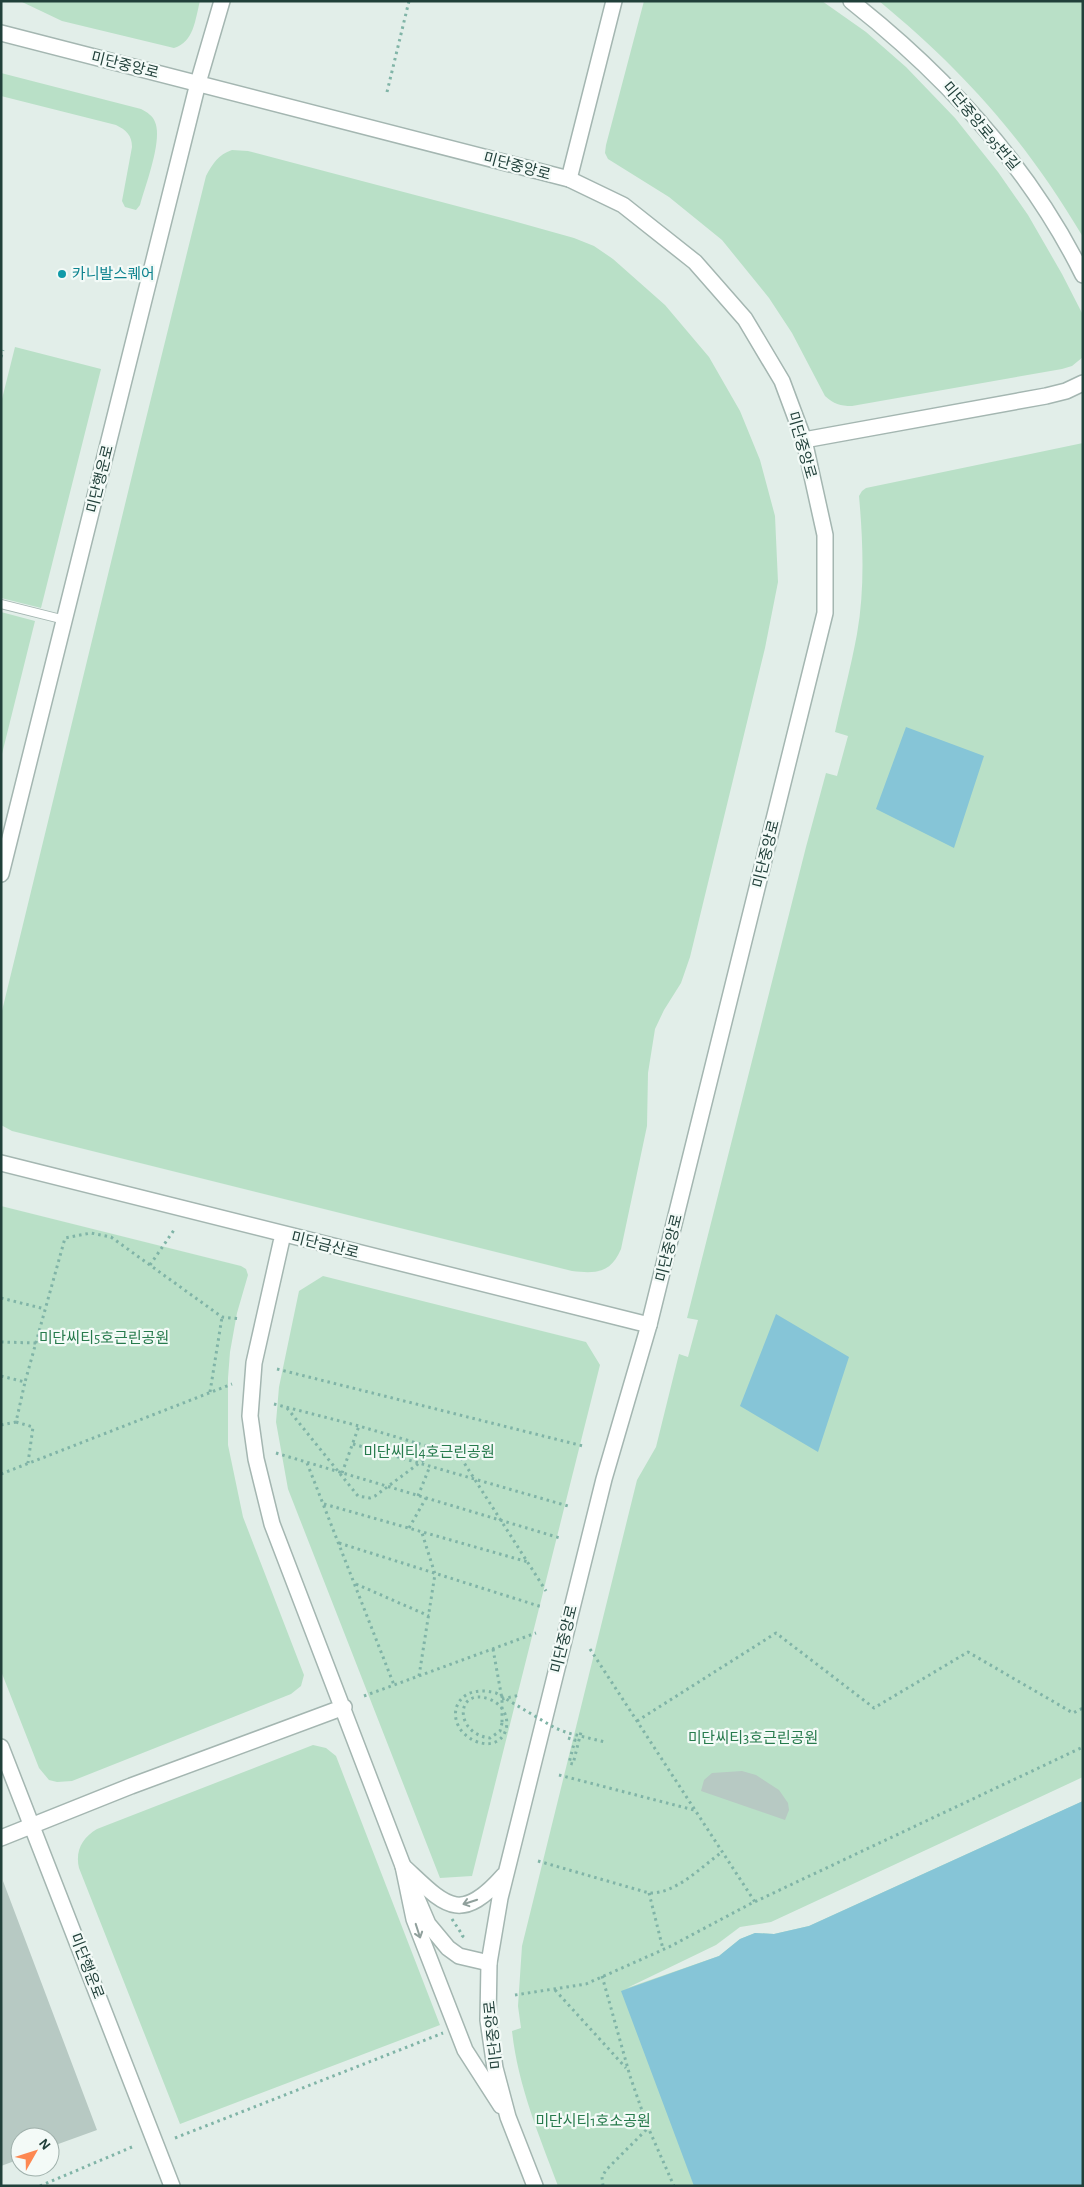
<svg xmlns="http://www.w3.org/2000/svg" width="1084" height="2187" viewBox="0 0 1084 2187" font-family="'Alegreya Sans','Noto Sans KR',sans-serif">
<rect width="100%" height="100%" fill="#e2eee9"/>
<path fill="#b9e0c7" d="M20,1H200C195,20 194,42 174,48L62,21Z
M644,1H822L866,32L906,67L955,118L998,172L1028,215L1062,274L1083,315V357L1072,366L1062,369L852,406C840,406 834,404 825,396L792,333L769,298L722,240L669,197L608,159L605,153L606,145Z
M879,1H1083V237C1026,141 965,72 879,1Z
M1,73L141,109C147,112 153,116 155,122C163,140 145,186 140,205L136,210L125,207L122,201L132,147C132,135 126,130 116,125L1,96Z
M232,150L248,151L506,219L574,238L594,246L613,259L665,305L709,357L740,411L760,460L775,516L778,582L765,648L690,957L681,983L664,1010L655,1029L648,1073L647,1126L621,1249C611,1273 596,1274 572,1271L12,1131L1,1125V1015L138,451L206,176C213,163 218,155 232,150Z
M15,347L101,369L41,608L1,598V403Z
M1083,443V1777L771,1922L740,1927L716,1945L627,1988L719,1956L740,1939L755,1933L774,1934L809,1926L1083,1801V2186H558C539,2135 518,2086 512,2031L521,2028L518,2006L522,1946L637,1480L656,1447L679,1354L688,1357L698,1320L687,1318L806,847L826,773L837,776L848,736L835,732C842,700 851,667 857,634C865,589 863,541 859,496L862,491L866,488Z
M1,612L35,621L1,758Z
M1,1206L241,1266L246,1269L248,1275L237,1313L230,1352L228,1378V1445L243,1517L304,1675L301,1686L291,1694L72,1781L57,1782L49,1780L39,1768L1,1671Z
M323,1276L586,1342L600,1365L472,1876L440,1878L288,1489L276,1422L279,1387L299,1291Z
M313,1745L326,1748L336,1756L440,2025L180,2124L79,1868C75,1851 82,1838 97,1829Z"/>
<path fill="#86c5d7" d="M906,727L984,756L954,848L876,809Z
M776,1314L849,1357L818,1452L740,1406Z
M1083,1801V2186H694L621,1991L719,1956L740,1939L755,1933L774,1934L809,1926Z"/>
<path fill="#b7c9c3" d="M742,1771L756,1775L779,1790L788,1803L789,1810L785,1820L701,1791L704,1780L712,1773Z
M3,1881L97,2130L50,2147V2137H20V2159L1,2166Z"/>
<g fill="none" stroke-linecap="round" stroke-linejoin="round">
<defs>
<path id="service" d="M1,604L65,620"/>
<path id="minor" d="M851,1C946,76 1029,166 1083,275
M569,179L614,1
M804,440L1046,396L1066,391L1083,383
M1,874L198,83L222,1
M1,1163L649,1325
M283,1234L254,1363L250,1416L256,1459L272,1524L403,1866L428,1924L448,1948L459,1956L489,1963
M1,1747L172,2186
M1,1838L131,1786L344,1707"/>
<path id="tertiary" d="M1,33L569,179L623,205L695,262L745,319L782,381L804,440L825,535V613L649,1325L604,1479L500,1898L489,1963L488,2020L495,2068L508,2117L535,2186
M403,1866L414,1919L465,2050L501,2106
M403,1866C445,1905 459,1926 504,1875"/>
</defs>
<use href="#service" stroke="#a4b6b1" stroke-width="10"/>
<use href="#minor" stroke="#a4b6b1" stroke-width="18"/>
<use href="#tertiary" stroke="#a4b6b1" stroke-width="18"/>
<path stroke="#80b4a7" stroke-width="3" stroke-dasharray="2.5 4" stroke-linecap="butt" d="M387,92L409,1
M1,357L3,350
M150,1265L174,1230
M1,1298L45,1309
M1,1342L36,1343
M277,1369L583,1446
M1,1376L25,1382L65,1238L91,1233L111,1237L222,1317L241,1319
M210,1392L222,1317
M274,1404L359,1426L437,1449
M287,1408L358,1496L370,1498L375,1496L445,1444L454,1447L546,1591
M16,1422L33,1427L28,1463
M1,1425L16,1422L25,1382
M353,1444L568,1506
M276,1453L560,1538
M307,1463L394,1685
M342,1473L359,1426
M1,1474L232,1384
M418,1496L430,1466
M324,1504L528,1562
M409,1528L426,1498
M339,1543L542,1607
M356,1584L429,1616
M493,1649L502,1699V1723
M590,1649L755,1902
M419,1676L435,1574L422,1533
M364,1696L536,1633
M502,1699L520,1695
M637,1721L776,1633L874,1708L968,1652L1073,1713L1083,1708
M568,1738L575,1740L569,1763L573,1764L581,1732
M559,1775L694,1810
M538,1861L649,1893C676,1894 701,1867 722,1852
M649,1893L663,1949
M452,1919L463,1936L461,1938
M602,1976L630,2076L647,2125L674,2186
M555,1990L626,2068
M515,1995L586,1984L669,1947L750,1904L1083,1747
M175,2138L443,2033
M40,2186L132,2147
M603,2186L602,2177L606,2170L648,2128"/>
<use href="#service" stroke="#fff" stroke-width="8"/>
<use href="#minor" stroke="#fff" stroke-width="15"/>
<use href="#tertiary" stroke="#fff" stroke-width="15"/>
<path stroke="#80b4a7" stroke-width="3" stroke-dasharray="2.5 4" stroke-linecap="butt" d="M502,1723L500,1731L490,1738C454,1734 455,1687 489,1699C519,1710 509,1755 475,1741C442,1726 452,1681 496,1693L555,1728L568,1733L605,1742"/>
</g>
<defs><path id="oneway-shaft" d="M-6 0H5M1.5-3L5.5 0L1.5 3" fill="none" stroke-width="1.6" stroke-linecap="round" stroke-linejoin="round" transform="scale(1.25)"/></defs>
<g stroke="#90a09c">
<use href="#oneway-shaft" transform="translate(470 1902) rotate(162)"/>
<use href="#oneway-shaft" transform="translate(418 1931) rotate(72)"/>
</g>
<circle fill="#0f9aa8" stroke="#f3faf7" stroke-width="2" cx="62" cy="274" r="5"/>
<g text-anchor="middle" stroke-width="4.5" stroke-linejoin="round" paint-order="stroke">
<g font-size="15" fill="#21403a" stroke="#f3faf7">
<text transform="translate(125 65) rotate(14)" y="5">미단중앙로</text>
<text transform="translate(981 126) rotate(50)" y="5">미단중앙로95번길</text>
<text transform="translate(517 166) rotate(15)" y="5">미단중앙로</text>
<text transform="translate(802 445) rotate(74)" y="5">미단중앙로</text>
<text transform="translate(100 479) rotate(-76)" y="5">미단행운로</text>
<text transform="translate(766 854) rotate(-76)" y="5">미단중앙로</text>
<text transform="translate(325 1245) rotate(14)" y="5">미단금산로</text>
<text transform="translate(669 1248) rotate(-76)" y="5">미단중앙로</text>
<text transform="translate(564 1639) rotate(-76)" y="5">미단중앙로</text>
<text transform="translate(87 1966) rotate(69)" y="5">미단행운로</text>
<text transform="translate(493 2035) rotate(-96)" y="5">미단중앙로</text>
</g>
<g font-size="15" fill="#0d838f" stroke="#f3faf7" text-anchor="start">
<text x="72" y="279">카니발스퀘어</text>
</g>
<g font-size="15" fill="#277b4d" stroke="#f3faf7">
<text x="104" y="1343">미단씨티5호근린공원</text>
<text x="429" y="1457">미단씨티4호근린공원</text>
<text x="753" y="1743">미단씨티3호근린공원</text>
<text x="593" y="2126">미단시티1호소공원</text>
</g>
</g>
<rect width="1084" height="2187" fill="none" stroke="#21403a" stroke-width="5"/>
<g transform="translate(35 2152) rotate(51)"><circle r="24" fill="#f3faf7" stroke="#9fb0ab"/>
<path d="M0-4L9 19L0 12L-9 19Z" fill="#fd8851"/>
<text y="-8" font-size="14" font-weight="bold" text-anchor="middle" fill="#21403a">N</text>
</g>
</svg>
